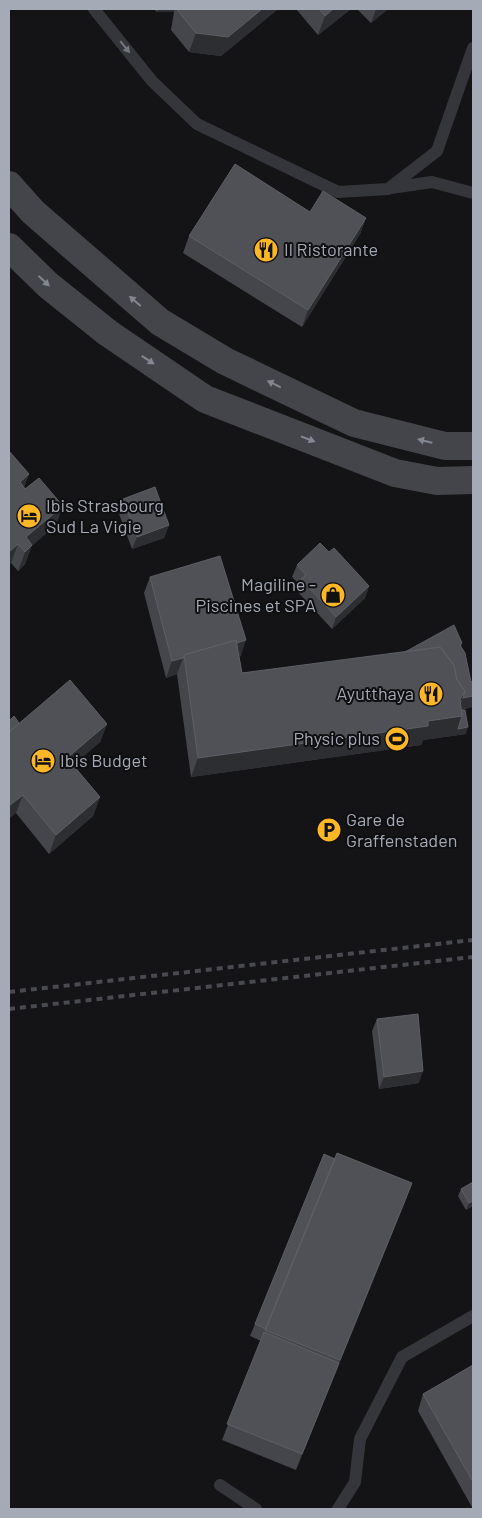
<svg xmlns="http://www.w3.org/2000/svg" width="482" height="1518" viewBox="0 0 482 1518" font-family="Barlow,sans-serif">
<rect width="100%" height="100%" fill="#141416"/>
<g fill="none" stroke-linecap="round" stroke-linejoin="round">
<path stroke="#35363b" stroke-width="12" d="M94,9L152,81L197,124L338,192L388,189L437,151L473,48
M391,188L432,182L473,193
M220,1485L256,1509
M338,1509L355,1482L360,1439L402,1357L473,1316"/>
<path stroke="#43454b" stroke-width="28" d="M9,185L33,212L160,322L225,361L354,423L445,446H473
M9,247L48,285L108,333L205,399L395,473L437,481L473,480"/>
<path stroke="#484a50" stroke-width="4" stroke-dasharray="6 5" stroke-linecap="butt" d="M9,992L473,940
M9,1009L473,957"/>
</g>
<path fill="#45464b" d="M154,9H278L221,56L189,52L171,30L174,12H157Z
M296,9H351L318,35Z
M357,9H388L371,23Z
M310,212L366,218L360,234L302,327L183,253L189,236Z
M9,451L29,474L24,487L56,525L32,545L25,564L18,571L11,563Z
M123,499L169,525L164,538L132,549L118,511Z
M329,552L369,586L365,598L332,629L297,591L299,584L292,577L297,565Z
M150,577L241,656H239L242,673L405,652L462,643L461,647L471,682L473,681V705L472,707L461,710L466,734L423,740L421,745L191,777L177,674L166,678L144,593Z
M19,723L107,724L100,742L73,765L100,797L93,816L49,854L16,813Z
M377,1019L419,1083L379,1089L372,1031Z
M335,1159L412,1183L405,1202L296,1470L222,1440L261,1341L250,1336L255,1324Z
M473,1182V1206L466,1210L458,1196L461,1189Z
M473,1365V1509L418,1411L423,1394Z"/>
<path fill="#2d2e31" d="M158,9H175L174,12H157Z
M262,9H278L221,56L189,52L196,33Z
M333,9H351L318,35L325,16Z
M376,9H388L371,23Z
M366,218L360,234L302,327L308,310Z
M29,474L22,493L20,482Z
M63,506L56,525L25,552L26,537Z
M169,525L164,538L132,549L137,537Z
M18,544L11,563L9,565V552Z
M32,545L25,564L18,571L25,552Z
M369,586L365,598L332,629L336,617Z
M246,640L241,656L187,672L185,658Z
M183,658L177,674L166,678L172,661Z
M465,691L458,710L460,699Z
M473,696V705L472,707L458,710L463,698Z
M462,716L468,727L466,734L423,740L421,745L191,777L198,758L428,721Z
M107,724L100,742L60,777L67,758Z
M23,795L16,813L9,819V806Z
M100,797L93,816L49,854L56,835Z
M423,1071L419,1083L379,1089L384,1077Z
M412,1183L405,1202L296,1470L302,1454Z
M473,1201V1206L466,1210L469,1203Z"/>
<path fill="#505157" stroke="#5d5f66" d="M179,9H262L228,37L196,33L178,11Z
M319,9H333L325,16Z
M235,164L310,212L323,191L366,218L308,310L189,236Z
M9,451L29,474L20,482L25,489L39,478L63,506L26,537L32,545L25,552L18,544L9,552Z
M155,487L169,525L137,537L123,499Z
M320,543L329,552L334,548L369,586L336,617L301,579L306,575L297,565Z
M220,556L246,640L237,643L236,640L184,655L183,658L172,661L150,577Z
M454,625L462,643L460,645L465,653L471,682L473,681V696L463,698L465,691L457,680L454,665L440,647L405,652Z
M236,640L242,673L440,647L454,665L457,680L465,691L460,699L462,716L428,721V726L198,758L184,655Z
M70,680L107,724L67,758L100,797L56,835L23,795L9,806V732Z
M462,710H465L468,727L458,729L462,716Z
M14,716L19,723L9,732V721Z
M418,1014L423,1071L384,1077L377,1019Z
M337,1153L412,1183L340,1360L265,1330Z
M324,1154L335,1159L266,1329L255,1324Z
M473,1182V1201L469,1203L461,1189Z
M264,1332L339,1363L302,1454L227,1424Z
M473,1365V1482L423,1394Z"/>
<defs><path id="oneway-solid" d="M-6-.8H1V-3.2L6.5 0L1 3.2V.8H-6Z" transform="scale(1.25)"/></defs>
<use fill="#73767f" href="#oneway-solid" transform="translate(125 47) rotate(51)"/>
<g fill="#838791">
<use href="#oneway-solid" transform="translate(44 281) rotate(43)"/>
<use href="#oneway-solid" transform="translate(135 301) rotate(-139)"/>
<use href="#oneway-solid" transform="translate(148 360) rotate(34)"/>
<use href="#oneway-solid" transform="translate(274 384) rotate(-154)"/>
<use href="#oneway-solid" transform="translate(308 439) rotate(21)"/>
<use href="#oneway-solid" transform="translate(425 441) rotate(-166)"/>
</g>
<defs>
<symbol id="restaurant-disc" viewBox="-11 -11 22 22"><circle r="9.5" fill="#fdb726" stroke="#0f0f11"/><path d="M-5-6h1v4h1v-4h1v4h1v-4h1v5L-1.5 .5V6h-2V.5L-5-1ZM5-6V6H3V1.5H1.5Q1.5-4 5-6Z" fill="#111"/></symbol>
<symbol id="hotel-disc" viewBox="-11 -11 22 22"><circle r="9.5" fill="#fdb726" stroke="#0f0f11"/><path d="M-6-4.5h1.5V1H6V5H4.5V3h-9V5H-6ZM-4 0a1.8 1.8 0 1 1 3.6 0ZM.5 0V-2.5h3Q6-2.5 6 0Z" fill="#111"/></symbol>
<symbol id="shop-disc" viewBox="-11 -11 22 22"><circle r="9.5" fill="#fdb726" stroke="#0f0f11"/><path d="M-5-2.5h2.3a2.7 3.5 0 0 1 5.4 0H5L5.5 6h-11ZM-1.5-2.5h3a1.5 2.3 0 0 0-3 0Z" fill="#111"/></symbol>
<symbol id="stadium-disc" viewBox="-11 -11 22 22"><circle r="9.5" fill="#fdb726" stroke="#0f0f11"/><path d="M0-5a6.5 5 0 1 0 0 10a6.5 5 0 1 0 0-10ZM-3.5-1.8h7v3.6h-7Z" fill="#111"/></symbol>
<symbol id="parking-disc" viewBox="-11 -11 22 22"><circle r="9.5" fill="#fdb726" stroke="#0f0f11"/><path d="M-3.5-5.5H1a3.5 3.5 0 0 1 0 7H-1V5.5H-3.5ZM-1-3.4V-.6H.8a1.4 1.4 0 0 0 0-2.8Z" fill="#111"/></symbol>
</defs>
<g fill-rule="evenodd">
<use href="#restaurant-disc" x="252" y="236" width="28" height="28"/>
<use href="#hotel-disc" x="15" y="502" width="28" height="28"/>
<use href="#shop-disc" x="319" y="581" width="28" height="28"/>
<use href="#restaurant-disc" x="417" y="680" width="28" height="28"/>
<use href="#stadium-disc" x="383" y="725" width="28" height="28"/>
<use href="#hotel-disc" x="29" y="747" width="28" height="28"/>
<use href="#parking-disc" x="315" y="816" width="28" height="28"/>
</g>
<g text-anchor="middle" stroke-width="4" stroke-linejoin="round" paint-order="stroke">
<g font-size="18" fill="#a5aab7" stroke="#0f0f11" text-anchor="start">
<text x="284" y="256">Il Ristorante</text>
<text x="46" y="512">Ibis Strasbourg<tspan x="46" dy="21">Sud La Vigie</tspan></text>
<text x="316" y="591" text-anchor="end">Magiline -<tspan x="316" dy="21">Piscines et SPA</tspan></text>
<text x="414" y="700" text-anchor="end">Ayutthaya</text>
<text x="380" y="745" text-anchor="end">Physic plus</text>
<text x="60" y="767">Ibis Budget</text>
<text x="346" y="826">Gare de<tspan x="346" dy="21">Graffenstaden</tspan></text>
</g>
</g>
<rect width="482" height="1518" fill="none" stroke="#a5aab7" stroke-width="20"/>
</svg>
